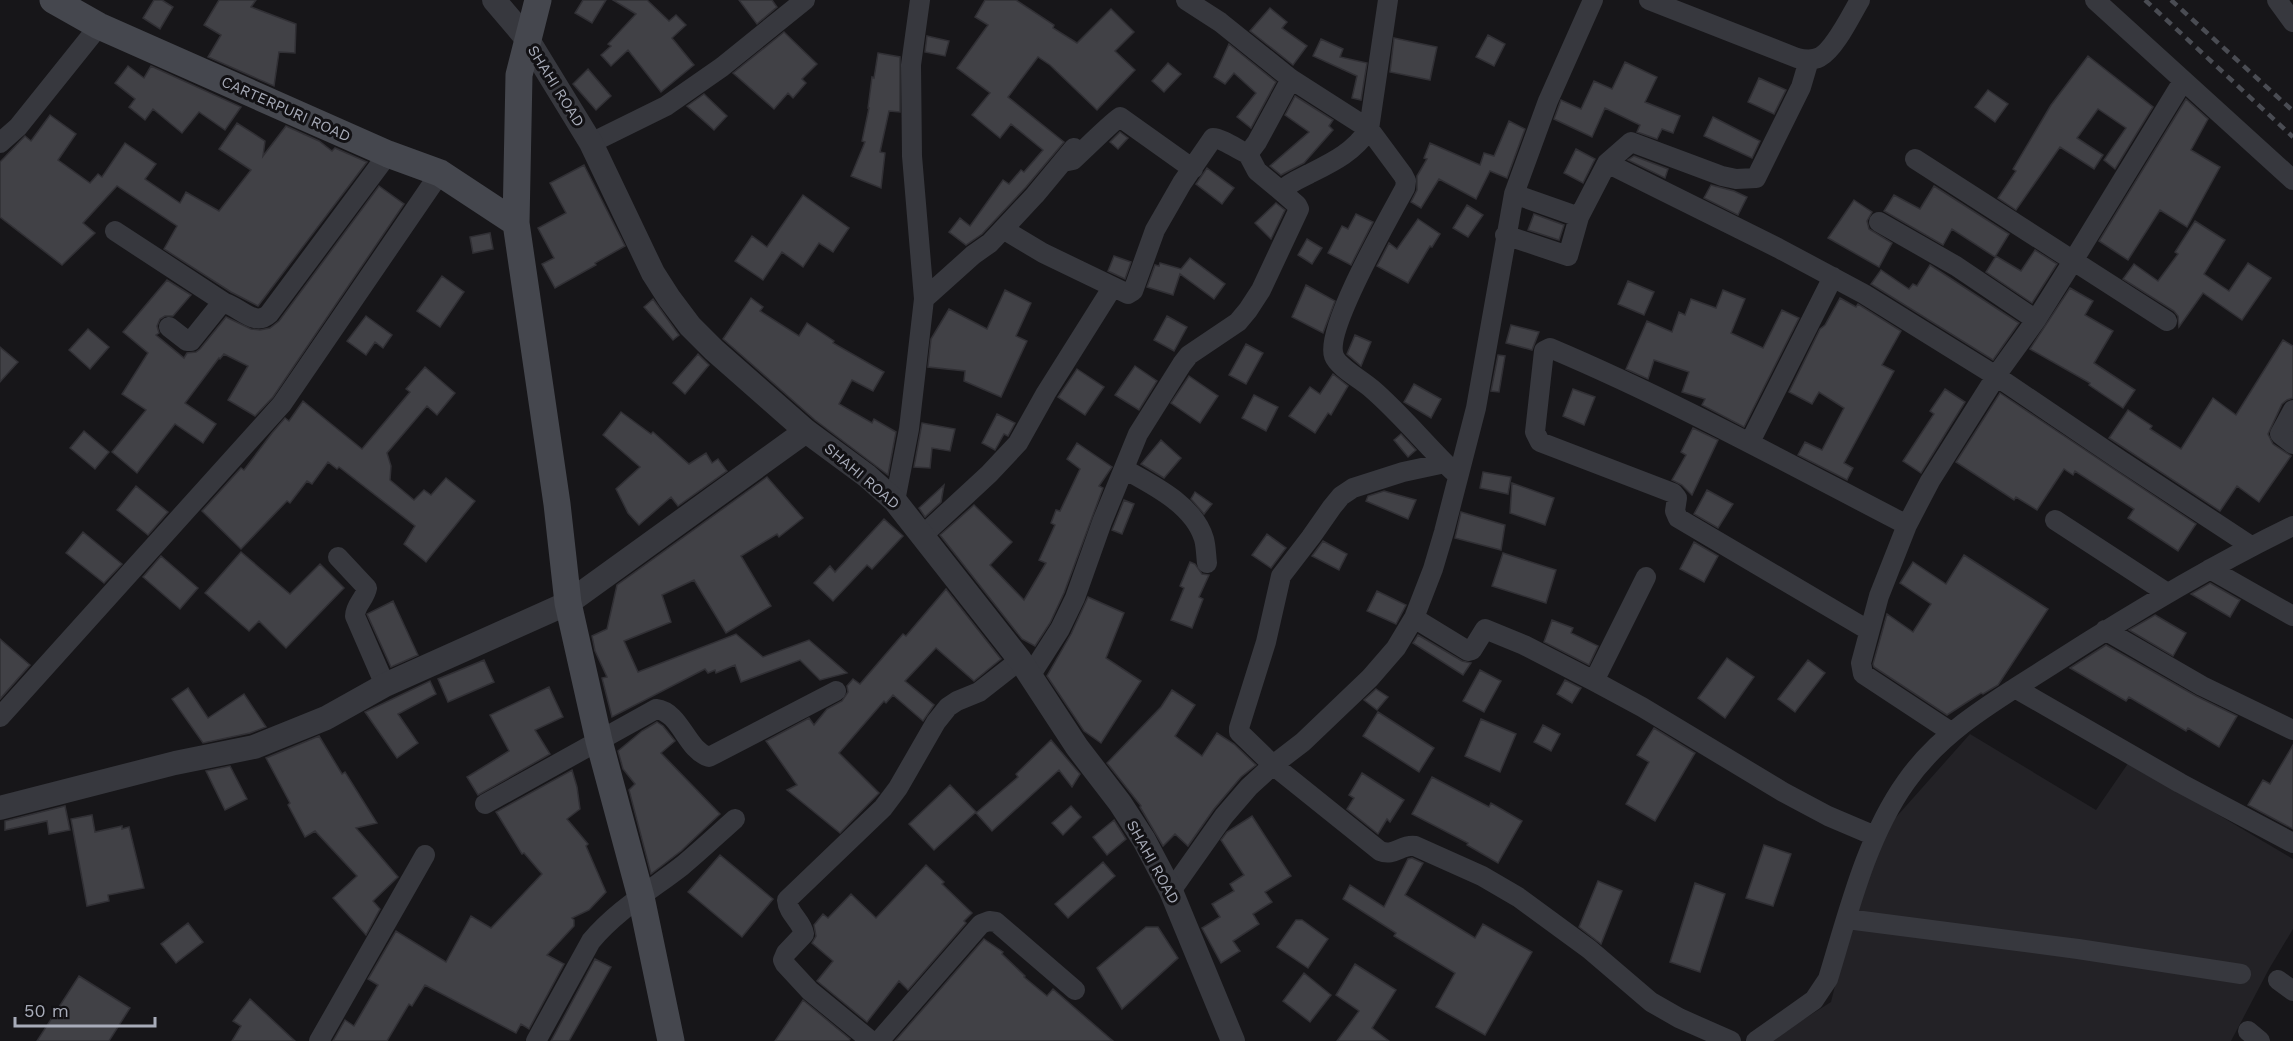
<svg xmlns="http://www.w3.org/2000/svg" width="2293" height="1041" viewBox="0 0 2293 1041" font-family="'Work Sans',sans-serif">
<rect width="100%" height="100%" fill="#171619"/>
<path fill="#232226" d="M1970,734L2096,810L2129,762L2293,859V929L2269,969L2231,1041H1769L1831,1002L1850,925L1890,824Z"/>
<path fill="#414146" stroke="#313035" stroke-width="1.5" d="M154,0H162L173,7L160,29L143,18Z
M219,0H256L251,7L296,24L295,53L279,52L274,86L208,57L221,35L204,25Z
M583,0H606L592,23L575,13Z
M613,0H647L669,21L676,15L686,25L672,38L694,65L661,92L628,50L611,66L601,55L611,46L608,44L636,14Z
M739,0H772L777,7L757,24Z
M985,0H1016L1054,25L1053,28L1077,43L1111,9L1134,32L1115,51L1135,70L1097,110L1050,65L1038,57L1008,97L1064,142L1026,187L982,234L966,245L949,232L960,218L970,226L1003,180L1009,184L1021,170L1024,172L1043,150L1011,124L1000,138L972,115L990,93L957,68L988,25L975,17Z
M1270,8L1287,22L1282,28L1307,46L1293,65L1250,31Z
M784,32L817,64L802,79L806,83L793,98L788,93L774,109L733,73Z
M1488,35L1505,44L1494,66L1476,57Z
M927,36L949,41L945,56L925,52Z
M1394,38L1437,47L1430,80L1390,72Z
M1321,39L1343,49L1340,57L1367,63L1361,100L1352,98L1357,76L1313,56Z
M1229,44L1276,82L1251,128L1237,117L1256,93L1234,73L1225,84L1214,77Z
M878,53L900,57V112L889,111L880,152L885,153L881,188L851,176L865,142L862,141L869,108H868L872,77L874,78Z
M2088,56L2153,107L2115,169L2104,160L2126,128L2098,109L2077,138L2103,155L2094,169L2060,147L2016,210L1998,198L2016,171L2013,169L2051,105Z
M1625,62L1657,77L1645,102L1680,116L1673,133L1662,129L1657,139L1637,132L1640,125L1605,108L1592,137L1554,119L1561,100L1581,109L1594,81L1612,89Z
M1168,63L1181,74L1164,92L1152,81Z
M128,66L144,78L151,66L241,107L225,130L199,112L182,133L153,109L145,120L129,107L135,99L115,83Z
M588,69L611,96L596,110L573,84Z
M1759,78L1786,90L1774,114L1748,102Z
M1988,90L2008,104L1995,122L1975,107Z
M704,94L727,116L714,130L687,106Z
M1295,96L1333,120L1329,126L1333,130L1304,163L1281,175L1270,166L1309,132L1285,115Z
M2186,99L2208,119L2191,150L2220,167L2187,227L2160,210L2128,260L2099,241Z
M50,115L76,134L58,160L90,183L98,174L102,177L125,143L156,164L145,179L180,203L186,192L219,211L251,170L219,149L237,123L265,141L263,156L286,126L319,141L332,151L335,148L367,162L258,306L231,292L164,249L177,226L117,186L83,223L95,233L62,265L0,217V162L25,136L31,141Z
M1713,117L1760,141L1752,158L1704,136Z
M1509,121L1525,129L1507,178L1490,171L1476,199L1439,179L1421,208L1411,202L1417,190V176L1427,159L1424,158L1430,143L1480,165L1484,153L1494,156Z
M1120,132L1128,138L1118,149L1110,142Z
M1576,149L1595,159L1583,183L1564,173Z
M1634,156L1668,169L1665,178L1628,160Z
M584,165L625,246L595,263L596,265L555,288L542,264L554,258L538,228L566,213L550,183Z
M1207,168L1234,188L1222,204L1196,184Z
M1711,185L1734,191L1747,197L1738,215L1704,198Z
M379,186L404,204L273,397L255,416L228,400L248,366L224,354L220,359L219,358L185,403L216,424L203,443L175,424L137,473L112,452L146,410L122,394L148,353L123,332L167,280L191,295L173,316H165L160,319L157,326L159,333L156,335L184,358L187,353L196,352L200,349L226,317L251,329L260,330L270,328L279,321Z
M1934,186L2009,234L1995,257L1952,229L1943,245L1884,211L1894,195L1920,209Z
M803,195L849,228L833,252L819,243L803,267L782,252L763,280L735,261L752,236L767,247Z
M1854,200L1872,212L1867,221L1869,229L1892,243L1879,267L1828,238Z
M1276,203L1285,210L1271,239L1255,223Z
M1467,205L1483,215L1468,237L1453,228Z
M1356,214L1373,222L1351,265L1328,253L1342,226L1348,229Z
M1534,214L1564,225L1559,240L1528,230Z
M1418,219L1440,234L1432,247L1430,246L1408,283L1377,266L1389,243L1397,249Z
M2195,221L2225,240L2204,274L2229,291L2248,263L2271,278L2242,320L2203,293L2179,327L2178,316L2174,311L2123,279L2134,264L2158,281L2178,254L2175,252Z
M490,233L493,249L473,253L470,237Z
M1307,239L1322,248L1312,264L1298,255Z
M2035,250L2057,264L2032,303L1986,272L1996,256L2021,271Z
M1114,256L1131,262L1125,279L1108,271Z
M1190,258L1225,284L1214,299L1180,274L1173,295L1147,287L1155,265L1159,266L1160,263L1181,269Z
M1930,265L2019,323L1993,360L1871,284L1881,270L1909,289L1913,284L1917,286Z
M442,276L464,292L440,327L417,311Z
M1628,281L1654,292L1644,315L1618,304Z
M1306,285L1335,301L1323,333L1292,317Z
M2070,288L2093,301L2085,315L2113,331L2094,363L2135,390L2123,408L2089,385L2090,383L2030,349Z
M1005,290L1031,303L1016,336L1027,341L1001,397L964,381L965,371L928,367L931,339L949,309L987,329Z
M1723,290L1745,299L1731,333L1763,348L1782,310L1799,318L1744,427L1702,405L1705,399L1682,392L1689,372L1654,360L1648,379L1626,369L1647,321L1672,332L1679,312L1685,315L1691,299L1716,308Z
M751,298L763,307L760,311L799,336L807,323L834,341L833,343L884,372L873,391L852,380L839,404L872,423L874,419L896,432L888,475L815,420L723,339Z
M1840,298L1856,307L1858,304L1901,331L1882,365L1894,371L1844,463L1853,468L1847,480L1798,455L1805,442L1822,450L1844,408L1819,392L1812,404L1789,392L1820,329L1825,325Z
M653,299L679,335L673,340L644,307Z
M366,316L392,335L383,348L375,342L366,355L347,341Z
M1167,316L1187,327L1174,351L1154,340Z
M1511,325L1539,332L1532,350L1506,343Z
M88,329L109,347L90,369L69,350Z
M1355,335L1371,342L1361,366L1347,354Z
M2283,340L2293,346V398L2287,400L2282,404L2268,434L2273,444L2291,456L2259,502L2237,486L2220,511L2109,438L2128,410L2152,426L2150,429L2181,449L2213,398L2236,415Z
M1246,344L1263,353L1246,384L1229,375Z
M0,347L18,362L0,382Z
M698,354L709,365L685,394L673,383Z
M1498,355L1505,356L1499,392L1491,391Z
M1135,366L1157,381L1139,410L1115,395Z
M425,367L455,393L437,415L427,406L387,453L391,466L390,480L414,500L424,490L431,495L446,478L475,501L426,562L404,544L415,526L339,467L337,469L328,462L312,484L307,481L290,503L287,501L241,549L202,511L241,468L244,470L272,433L285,418L289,421L303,401L362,449L410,392L406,389Z
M1077,369L1104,387L1085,415L1058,397Z
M1333,374L1348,386L1331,415L1328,413L1315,433L1289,416L1310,387L1320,394Z
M1189,376L1218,396L1200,423L1171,403Z
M1414,384L1441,399L1431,418L1404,402Z
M1573,389L1595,397L1584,425L1563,416Z
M1945,389L1965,402L1921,473L1903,461L1934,414L1930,411Z
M2000,393L2196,524L2178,551L2128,518L2134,509L2075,471L2073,475L2064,469L2037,510L2016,497L2014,500L1956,462Z
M1254,395L1278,407L1266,431L1242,418Z
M621,412L651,434L653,432L689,464L706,453L712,463L718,459L727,471L678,506L671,497L639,525L628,513L616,489L640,467L603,435Z
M997,414L1015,423L1008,436L1004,434L995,450L982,443Z
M922,423L955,429L950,451L932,448L930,468L914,467Z
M1693,428L1718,440L1692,495L1682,485L1672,480L1686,455L1681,452Z
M84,431L109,452L95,469L70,448Z
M1401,434L1416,450L1408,457L1394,440Z
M1161,440L1181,458L1164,478L1141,464Z
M1077,443L1112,467L1099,486L1103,488L1064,593L1050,623L1035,646L1022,639L940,535L974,505L1012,542L990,565L1024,600L1046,563L1039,560L1055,525L1051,523L1056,510L1060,511L1080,469L1067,459Z
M1483,472L1511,477L1508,494L1480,488Z
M767,477L803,518L779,537L777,534L741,556L771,606L726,633L694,580L662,595L671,622L624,641L638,672L736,634L763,657L809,640L847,673L820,680L800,660L741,682L735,665L716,673L715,670L708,673L705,669L612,717L602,678L607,677L595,651L592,636L607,629L617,585Z
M1512,483L1554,498L1545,525L1510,513Z
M944,485L941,502L925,517L919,508Z
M136,486L168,512L148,535L117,510Z
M1707,490L1733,504L1718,528L1694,514Z
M1384,491L1416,500L1408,519L1366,501L1368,496Z
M1195,492L1212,504L1204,514L1191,499Z
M1124,500L1134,504L1122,534L1112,530Z
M1461,512L1505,525L1501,550L1455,538Z
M884,519L903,536L872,569L867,565L833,601L814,583L830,566L835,572Z
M83,532L122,564L104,583L66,553Z
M1267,534L1286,548L1271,568L1252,555Z
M1323,541L1347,554L1339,570L1312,556Z
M1694,542L1718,556L1704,582L1680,569Z
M241,552L290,594L320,564L344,588L286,648L259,621L249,631L205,593Z
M1503,553L1556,570L1546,603L1492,586Z
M1964,555L2048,609L1998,685L1983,694L1981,693L1947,715L1874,667L1873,664L1887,614L1913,632L1931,604L1900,583L1913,562L1946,584Z
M161,556L198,588L180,609L143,577Z
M1190,562L1195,564L1202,574L1209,575L1199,597L1203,599L1192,628L1171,620L1184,588L1180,586Z
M2210,583L2240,600L2230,617L2191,594Z
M946,589L1001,659L974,681L936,648L905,681L934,705L923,721L893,695L886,703L884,701L839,753L879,793L840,833L787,790L797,785L766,741L809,718L814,725L827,709L842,701L848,692L847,686L853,679L860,684L903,634L906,636Z
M1377,591L1406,605L1396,624L1367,611Z
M1088,597L1124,613L1106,658L1141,681L1101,743L1084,731L1047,676L1071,634Z
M393,601L418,655L391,667L367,614Z
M2155,615L2186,633L2173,656L2129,630Z
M1552,620L1573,628L1571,633L1598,646L1589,665L1544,642Z
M1418,635L1462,661L1471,663L1463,675L1413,643Z
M0,639L30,665L0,699Z
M2106,645L2196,696L2237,716L2219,747L2188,728L2186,731L2129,697L2126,701L2070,668Z
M1727,658L1754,677L1725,718L1698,698Z
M484,660L494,682L448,702L438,679Z
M1808,660L1825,673L1795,712L1778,699Z
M1480,670L1501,681L1484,712L1463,701Z
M1565,680L1581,688L1572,703L1557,694Z
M430,681L436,694L398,714L418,743L397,758L365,712Z
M549,687L563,717L535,730L550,754L478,795L467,777L509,751L490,715Z
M188,688L208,718L244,694L266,727L250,733L203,743L172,699Z
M1376,689L1388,697L1377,710L1364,700Z
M1172,690L1195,705L1175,736L1202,756L1217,733L1234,744L1256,765L1241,777L1214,809L1188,846L1175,834L1163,846L1140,807L1141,806L1107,763L1161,707Z
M1378,712L1434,748L1419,772L1363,736Z
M1481,719L1516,734L1500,772L1465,756Z
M657,722L663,726L675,741L661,753L720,814L681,851L651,874L629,790L635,784L623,769L618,751L642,731Z
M1543,725L1560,734L1551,751L1534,742Z
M1654,728L1695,753L1655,821L1626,804L1649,762L1637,755Z
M319,736L342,774L345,772L377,823L356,828L398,877L373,901L380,909L366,935L333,898L357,876L315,831L305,837L288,805L290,803L266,758Z
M1051,740L1080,774L1072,787L1059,770L992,831L976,813L1018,777L1016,774Z
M2293,745V829L2248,805L2263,780L2270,784Z
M230,766L247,799L225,810L206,771Z
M572,770L577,787L580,809L567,819L588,844L586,846L606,892L589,910L572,918L574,920V926L547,955L564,964L529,1029L521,1024L516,1033L425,985L412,1006L409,1004L387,1041H333L345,1020L354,1026L378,985L368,979L396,931L446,962L471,916L491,928L542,874L524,853L522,854L496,812Z
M1362,773L1404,800L1390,822L1387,819L1378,834L1347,809L1354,798L1349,795Z
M1432,777L1489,807L1491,803L1522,821L1498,863L1467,845L1468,843L1412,814Z
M950,785L976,812L934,850L909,824Z
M65,806L70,830L49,834L47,821L5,830V821Z
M1071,806L1081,817L1063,835L1052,823Z
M92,815L95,832L122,826V829L129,827L144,888L108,895L109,901L87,906L71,819Z
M1252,816L1291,876L1265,892L1272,902L1253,914L1259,924L1233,941L1240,951L1221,963L1202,928L1220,917L1212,904L1234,891L1230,884L1244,875L1221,840L1227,832Z
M1114,820L1126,839L1107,855L1093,837Z
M1764,845L1791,854L1773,906L1746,898Z
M720,855L773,899L742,937L688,892Z
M1412,858L1423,863L1405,895L1475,938L1483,924L1532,952L1485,1035L1436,1007L1455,973L1394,936L1396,933L1343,899L1350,885L1384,907L1408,859Z
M1103,862L1115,876L1068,918L1055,904Z
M926,865L944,882L942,884L972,913L964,921L966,923L908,990L899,981L867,1022L817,981L833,961L812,943L816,936L814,925L823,914L828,918L851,894L876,918Z
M1598,881L1622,891L1601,944L1579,927Z
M1695,883L1725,894L1700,972L1670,962Z
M1296,920H1302L1328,939L1308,968L1277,947Z
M188,923L203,942L176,963L161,944Z
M1146,927H1158L1178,958L1122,1009L1097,968Z
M984,939L1003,952L1002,954L1025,976L1024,977L1047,996L1053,989L1113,1041H895Z
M595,959L611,967L569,1041H551Z
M1355,964L1396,990L1372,1028L1389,1041H1337L1359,1011L1336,995Z
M1304,973L1331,995L1310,1022L1283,1001Z
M79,976L130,1008L109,1041H37Z
M250,999L295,1041H232L241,1026L233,1021Z
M803,1000L850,1039L849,1041H775Z"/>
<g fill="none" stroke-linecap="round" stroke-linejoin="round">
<path stroke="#37383e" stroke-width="20" d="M1186,0L1220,22L1291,79L1369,129L1403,175L1406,181L1405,188C1390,216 1324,330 1334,356C1338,367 1362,380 1372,389C1401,414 1425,444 1453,471
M1649,0L1797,58C1805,60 1812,61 1820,57C1835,49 1851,15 1860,0
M2095,0L2293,180
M2277,0L2293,22
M0,143L18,127L99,26
M591,143L666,106L722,67L805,0
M1915,159L2167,321
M1068,161L1073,160C1081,153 1115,119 1120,117L1193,169
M1607,163L1778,248L1864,294L1996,376L2120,460L2251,546
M1281,191L1257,171L1248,154L1257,142L1291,79
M1514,194L1579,217L1607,163L1631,142L1722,176L1736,179L1756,178L1801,87L1809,60
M1879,222L1956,266L2036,320
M1003,229L1043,253L1128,294L1133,291L1155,230L1182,183L1213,138C1221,138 1239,150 1248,154
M115,231L225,303
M1505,235L1568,256L1579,217
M924,299L973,255L990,243L1035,195L1074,148
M169,327L187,341H191L220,305L225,303C241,308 255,327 269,314L388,154
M2293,410L2280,434L2293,444
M1750,442L1833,277
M1445,463L1403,472L1353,488L1341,496L1332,507L1311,537L1281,576L1266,642L1239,728V732L1273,765L1380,851C1394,857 1401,844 1415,846L1482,876L1518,897L1589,949L1651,1002L1679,1018L1731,1041
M1124,469C1153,485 1194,505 1204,539C1206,546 1206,555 1207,563
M895,501L909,429L924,299L912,156L911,65L920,0
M2055,520L2167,593
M922,536L989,474L1018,443L1046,393L1112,288
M338,557L367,588C365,599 355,605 355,616L385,685
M2210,569L2293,616
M1414,618L1468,651L1472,650L1485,629L1524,645L1594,681L1642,707L1783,792L1828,816L1875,836
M1868,630L1678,518L1675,511L1677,498L1673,493L1540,442L1535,432L1544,351L1550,348C1673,400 1789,464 1907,525
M2105,630L2202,686L2293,730
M1030,676L1060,629L1075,598L1102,522L1138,434L1182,364L1189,355L1238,322L1248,310L1261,290L1299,209L1297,205L1281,191C1289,183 1299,179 1309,174C1333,162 1354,152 1369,129L1388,0
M1594,681L1646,577
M2015,688L2180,783L2293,843
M0,717L282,404L440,173
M1951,732L1863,674L1861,663L1879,596L1907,525L1930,481L2000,370L2036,320L2073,261L2183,81
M485,804L656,709C681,712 686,750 709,757L836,691
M1171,891L1224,816L1249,787L1273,765L1303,742L1370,678L1396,648L1414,618L1433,569L1444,532L1476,408L1514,194L1548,101L1593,0
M1847,919L2078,949L2241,974
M2278,980L2293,991
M2248,1031L2260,1041
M319,1041L425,855
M536,1041L591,941C616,911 651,890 682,866C700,851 717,835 735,819
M871,1041L810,991L785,964L783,960L786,953L804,934C802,921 788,914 787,900L883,808L898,788L936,722L948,707L957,701L979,692L1020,660
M879,1041L981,924L989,921L996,922L1075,990
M1756,1041L1814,1000L1828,979C1848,914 1866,838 1906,782C1943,729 2000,698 2053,664C2131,614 2210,566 2293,526"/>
<path stroke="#37383e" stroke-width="24" d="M494,0L528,40L591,143L653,273L669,298L690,326L714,350L806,431L867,476L895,501L1020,660L1077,747L1120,803L1144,840L1171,891L1233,1041
M0,808L175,763L254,747L326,718L385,685L568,603L806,431"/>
<path stroke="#45474e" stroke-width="27" d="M53,0L99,26L388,154L440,173L516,223
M538,0L519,75L516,223L557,504L568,603L599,741L641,897L671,1041"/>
<path stroke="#4a4c53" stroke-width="4.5" stroke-dasharray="8 6" stroke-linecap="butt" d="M2145,0L2293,137
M2171,0L2293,111"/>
</g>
<g text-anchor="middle" stroke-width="6" stroke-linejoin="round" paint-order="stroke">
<g font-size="15" fill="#a8acb9" stroke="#121114">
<text transform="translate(556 86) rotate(58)" y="5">SHAHI ROAD</text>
<text transform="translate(286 109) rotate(24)" y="5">CARTERPURI ROAD</text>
<text transform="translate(862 476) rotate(40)" y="5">SHAHI ROAD</text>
<text transform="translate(1153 862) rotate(61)" y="5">SHAHI ROAD</text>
</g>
</g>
<path d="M15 1017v9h140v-9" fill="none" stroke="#a8acb9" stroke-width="3"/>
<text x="24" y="1017" font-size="18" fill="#a8acb9" stroke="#121114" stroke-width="4.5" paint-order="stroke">50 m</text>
</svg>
